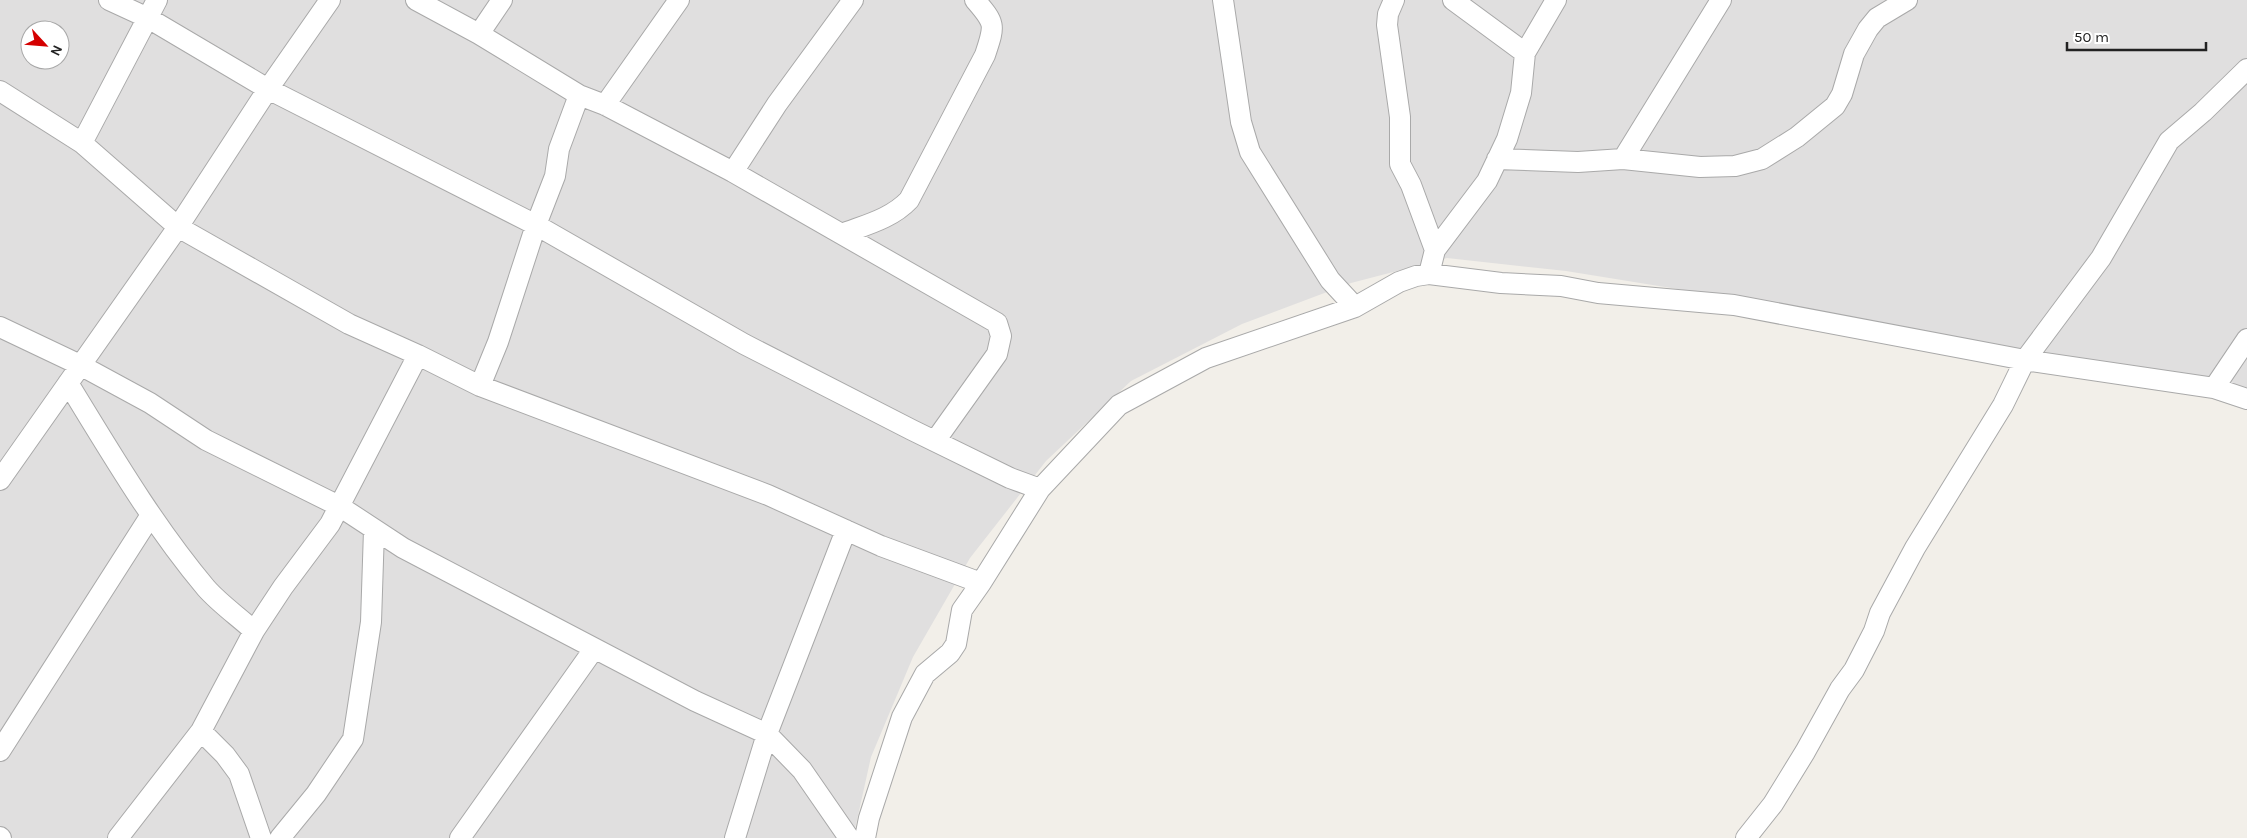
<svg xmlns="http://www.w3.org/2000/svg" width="2247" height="838" viewBox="0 0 2247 838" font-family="Karla,sans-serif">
<rect width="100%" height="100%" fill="#f2efe9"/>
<path fill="#e0dfdf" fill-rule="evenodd" d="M0,0H2247V395L1770,304L1566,271L1447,258L1351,283L1242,324L1131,381L1046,461L970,558L913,657L871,757L853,838H0ZM30,30H60V60H30Z"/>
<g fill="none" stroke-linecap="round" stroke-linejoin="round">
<defs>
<path id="street" d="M109,0L148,18L268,89L536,225L744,344L912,430L1010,478L1040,489
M416,0L479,34L579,95L605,105L733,172L997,323L1001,336L997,354L935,441
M1223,0L1241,122L1250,152L1330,280L1355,307
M1394,0L1388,14L1387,25L1400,117V164L1411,185L1435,250
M1453,0L1525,53
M479,34L502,0
M0,91L82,143L178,227L349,324L418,355L480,386L768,495L881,546L981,583
M605,105L679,0
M82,143L157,0
M1497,159L1578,162L1623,159L1700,167L1735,166L1762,159L1797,137L1835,106L1842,94L1854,54L1868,29L1877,18L1907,0
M1623,159L1721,0
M733,172L777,104L853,0
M842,234C865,225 891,219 909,200L985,55C995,25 996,24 975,0
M1429,274L1435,250L1487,181L1507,139L1521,93L1525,53L1556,0
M0,327L80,365L150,403L206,440L339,506L403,548L695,701L767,734L802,770L849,838
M68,383C111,453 153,525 206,588C220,604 239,617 254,631
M480,386L498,342L536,225L555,176L559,149L579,95
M2214,388L2247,339
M0,480L178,227L268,89L330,0
M201,731L225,755L239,774L261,838
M0,751L151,515
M0,837L1,838
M118,838L201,731L254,631L283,587L330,524L418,355
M280,838L316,794L353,739L371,622L374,530
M460,838L594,649
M735,838L767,734L846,530
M865,838L869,818L902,717L925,674L950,653L956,644L962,610L981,583L1040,489L1119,405L1206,358L1355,307L1399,282L1416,276L1429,274L1501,283L1561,286L1598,293L1734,305L2025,360L2214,388L2247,399
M1746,838L1773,804L1805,752L1840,689L1854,670L1874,631L1880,613L1915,548L2003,405L2025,360L2101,258L2169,141L2203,112L2247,69"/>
</defs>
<use href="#street" stroke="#a9a9a9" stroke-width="22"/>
<use href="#street" stroke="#fff" stroke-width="20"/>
</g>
<g transform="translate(45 45) rotate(116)"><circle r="24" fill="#ffffff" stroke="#a7a7a7"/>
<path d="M0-4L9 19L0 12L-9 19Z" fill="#d40000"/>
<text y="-8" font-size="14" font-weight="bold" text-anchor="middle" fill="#222222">N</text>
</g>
<path d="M2067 42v8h139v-8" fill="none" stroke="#222222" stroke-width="2.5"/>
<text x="2074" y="42" font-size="15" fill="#222222" stroke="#ffffff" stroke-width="4" paint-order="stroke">50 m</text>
</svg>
